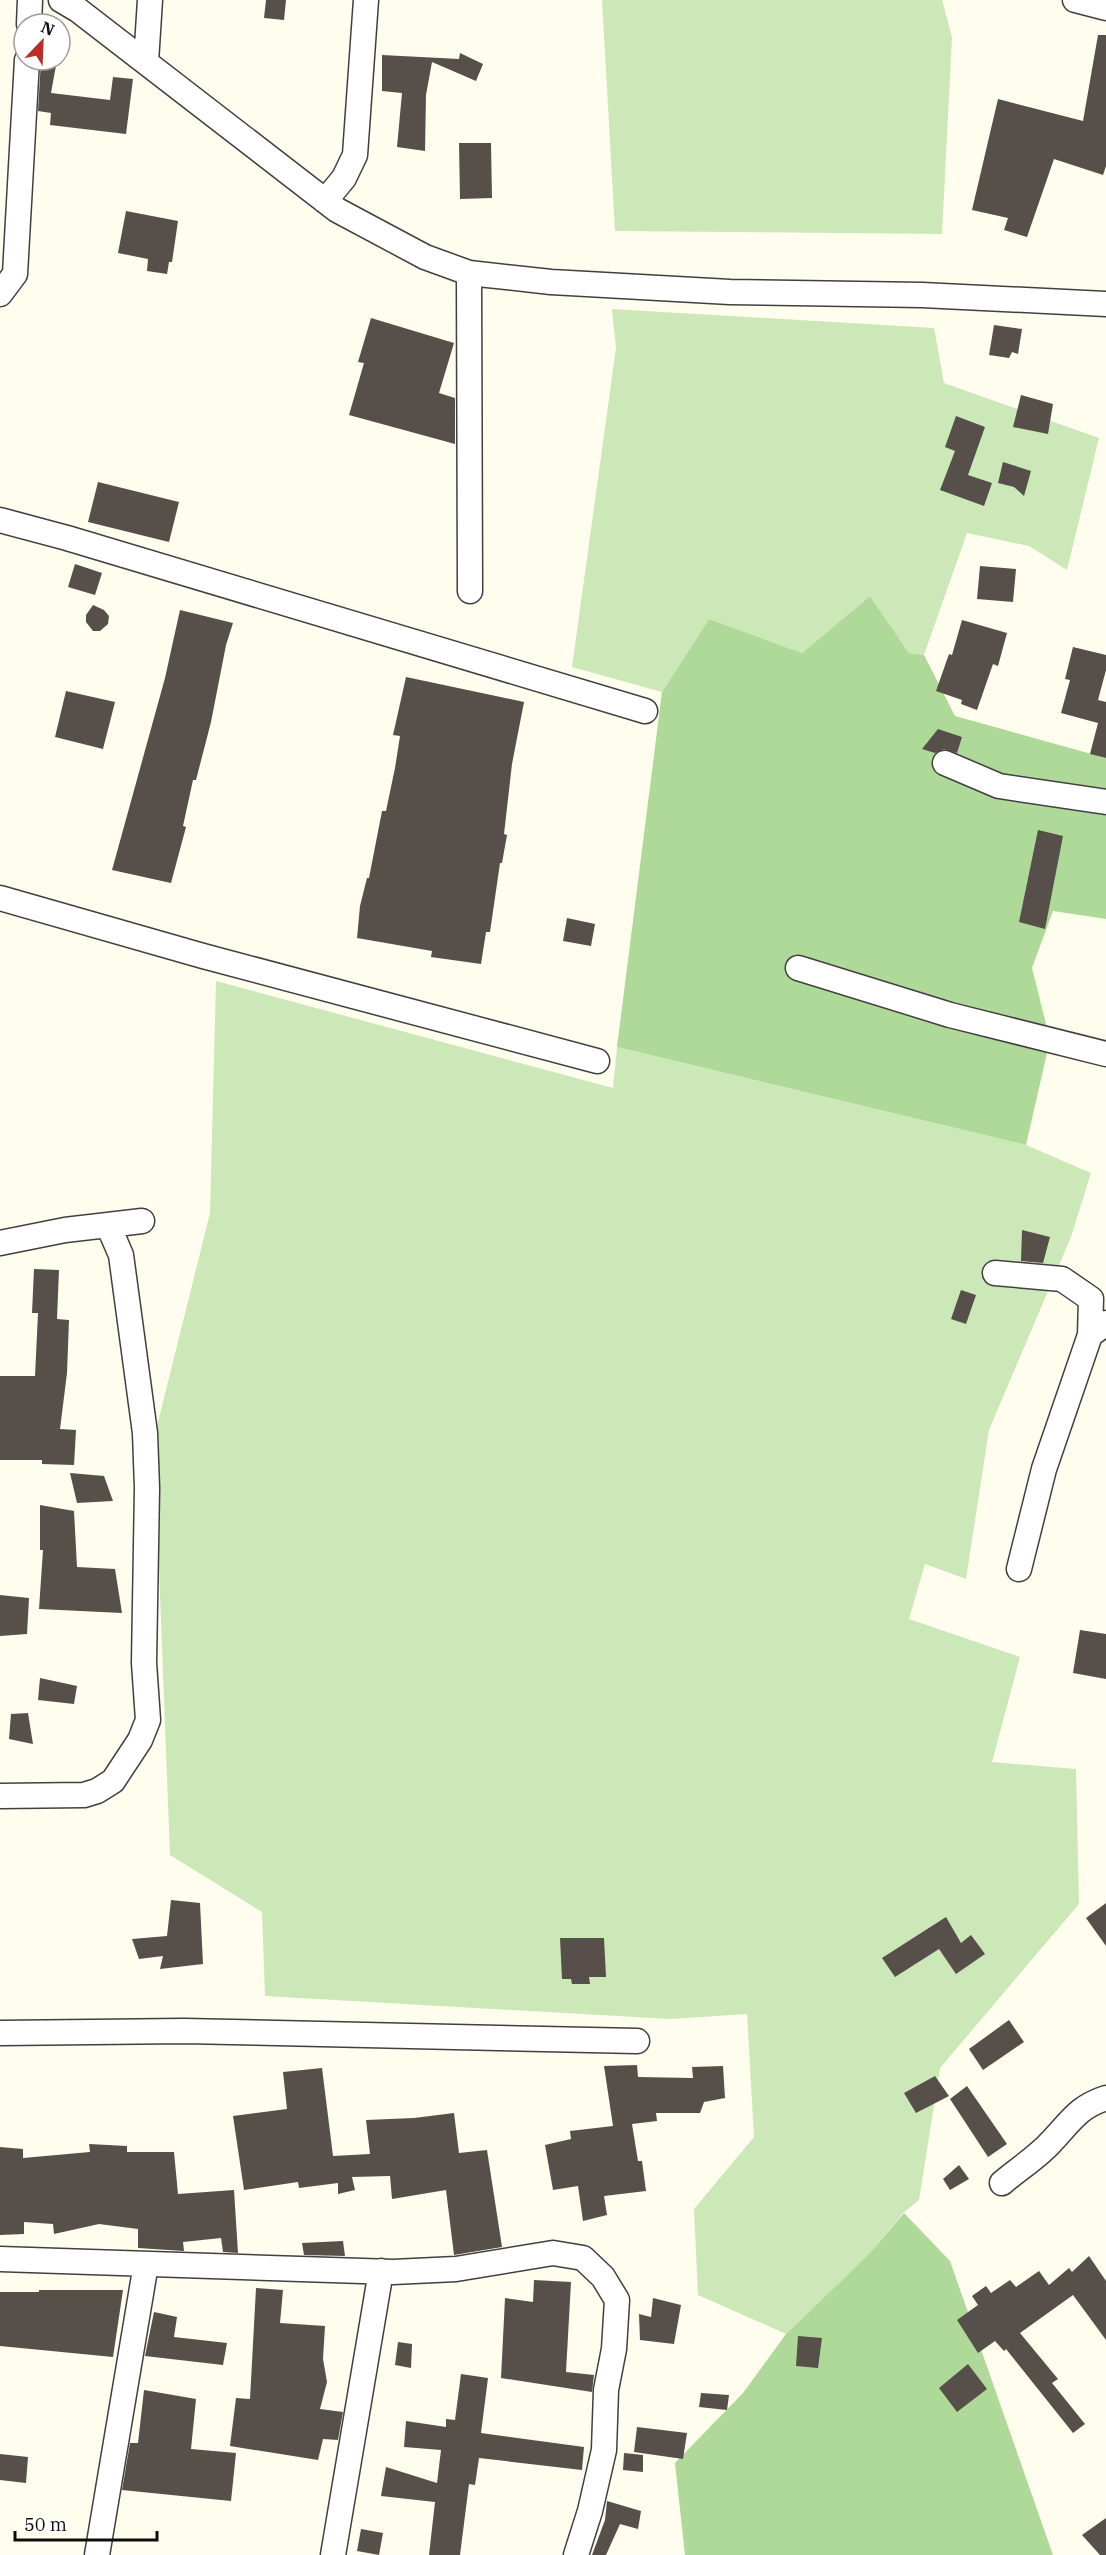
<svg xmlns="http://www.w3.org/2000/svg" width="1106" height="2555" viewBox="0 0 1106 2555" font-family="'IBM Plex Serif',serif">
<rect width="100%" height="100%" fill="#fffdee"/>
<path fill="#cde8b8" d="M602,0H942L952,37L942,234L615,231Z
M612,309L934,328L944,383L1099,438L1067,570L1029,546L967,533L924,655L909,653L870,596L802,653L709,619L662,692L572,667L616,348Z
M216,981L613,1088L617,1047L1026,1145L1091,1173L1071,1237L989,1430L966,1579L925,1564L909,1619L1020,1657L992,1762L1076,1769L1079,1904L940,2068L919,2200L903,2213L869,2254L786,2334L698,2295L694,2209L754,2137L747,2014L670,2019L265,1996L262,1912L170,1855L154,1438L210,1213Z"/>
<path fill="#afd998" d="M870,596L909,653L924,655L955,716L1106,758V919L1053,911L1032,968L1050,1040L1026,1145L617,1047L662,692L709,619L802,653Z
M904,2213L950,2261L1053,2555H685L675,2463L743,2393L786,2334L869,2254Z"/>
<path fill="#564f4a" d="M266,0H286L284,20L264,18Z
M1098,35H1106V166L1103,175L1054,159L1027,237L1004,230L1008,218L972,210L998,99L1083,121Z
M460,53L483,64L476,81L432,62L426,95L425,151L397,147L402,93L382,91V55L459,59Z
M41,60H57L51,93L110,100L113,77L133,79L126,134L50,125L51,113L38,111Z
M459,143H491L492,198L460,199Z
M126,211L178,221L172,262H169L167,274L147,271L148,259L118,253Z
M371,318L454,343L439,393L455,398V444L349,415L364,363L358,362Z
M994,325L1022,329L1018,354L1012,352L1009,358L989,355Z
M1021,395L1053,404L1048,434L1013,427Z
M956,416L985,427L968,475L992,483L984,506L940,490L955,451L945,447Z
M1003,462L1031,471L1024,496L1014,487L998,483Z
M98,482L179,502L169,542L88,522Z
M75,564L102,573L95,595L68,587Z
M980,566L1016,569L1013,602L977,599Z
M93,605L104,610L109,616L108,624L100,631H93L86,622V615Z
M180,610L233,623L226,645L211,722L196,780H193L183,826L186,827L171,883L112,870L165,678Z
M962,620L1007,633L998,666L993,664L977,710L961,704L962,700L936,691L949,654L952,655Z
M1073,647L1106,655V670L1098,700L1106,702V758L1090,754L1098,723L1061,713L1070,680L1065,679Z
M406,677L524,702L512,764L504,834L507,835L502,863H500L490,932H486L481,964L431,957L432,951L357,938L360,906L367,878H369L382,811H386L395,768L400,736L393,735Z
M66,691L115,702L103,749L55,737Z
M938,729L962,737L957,753L944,749L935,753L922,749Z
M1038,830L1063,836L1045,929L1019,922Z
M567,918L595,924L591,946L563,941Z
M1022,1230L1050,1237L1043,1263L1021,1261Z
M34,1269L59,1270L57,1319L69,1320L67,1373L60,1429L76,1430L74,1465L42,1464V1460H0V1376H35L38,1313H32Z
M961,1290L976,1295L966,1324L951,1319Z
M70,1473L104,1476L113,1501L77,1503Z
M40,1505L74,1511L77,1567L115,1569L122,1613L39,1609L43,1550H40Z
M0,1595L29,1598L27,1634L0,1636Z
M1080,1630L1106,1634V1679L1073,1673Z
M40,1678L77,1686L74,1704L38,1700Z
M28,1713L33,1744L9,1739L11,1714Z
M171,1900L200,1903L203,1964L160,1969L163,1956L139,1959L132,1939L167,1936Z
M1106,1903V1946L1086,1918Z
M946,1917L961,1943L971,1935L985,1954L956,1974L939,1949L895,1977L882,1958Z
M560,1938H604L606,1977H589L590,1984H572L571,1979H562Z
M1009,2020L1024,2042L983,2070L969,2049Z
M637,2065L638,2077L693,2078L692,2067L723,2066L725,2098L704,2102L700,2113H656L657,2121L632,2124L638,2161H642L646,2191L604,2196L607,2215L583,2221L578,2186L553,2190L545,2145L571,2139L570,2131L613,2126L604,2066Z
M322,2068L333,2156L370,2154L366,2120L414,2118L454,2113L459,2153L487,2150L502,2247L454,2255L446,2190L392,2199L390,2176L352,2177L355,2190L338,2194V2183L299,2188L298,2182L244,2190L233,2116L287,2109L283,2072Z
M935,2076L949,2096L916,2113L904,2093Z
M967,2086L1007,2144L988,2157L950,2099Z
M89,2144L127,2146V2152H174L178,2194L234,2190L238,2253L223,2252L221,2238L183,2242L184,2251L138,2248V2229L99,2224L54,2234L53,2224L24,2222V2234L0,2235V2147L23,2149V2158L90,2152Z
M959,2165L969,2179L950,2190L943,2179Z
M343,2241L345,2256L304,2255L302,2243Z
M1089,2256L1106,2281V2340L1073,2295L1020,2333L1058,2379L1052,2383L1085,2424L1073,2433L1006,2349L1004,2351L995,2341L978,2353L957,2320L978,2305L972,2296L986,2286L991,2293L1010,2280L1016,2287L1039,2271L1049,2285L1069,2268L1072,2272Z
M534,2280L571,2282L566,2372L594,2375L592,2392L501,2378L505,2298L533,2302Z
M256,2288L283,2290L280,2323L325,2326L323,2359L327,2382L320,2409L343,2412L338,2440L323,2439L318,2460L230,2446L236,2398L250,2399Z
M39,2290H123L113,2357L0,2346V2292H39Z
M653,2298L681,2305L674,2344L640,2340L639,2314L651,2317Z
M154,2312L177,2317L174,2337L227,2343L223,2365L145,2356Z
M798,2336L822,2338L818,2368L796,2366Z
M398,2342L412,2344L411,2368L395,2365Z
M968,2364L987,2389L957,2412L939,2388Z
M461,2374L488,2378L481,2433L584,2447L582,2470L479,2458L475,2485L469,2484L460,2555H429L435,2502L381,2496L386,2467L437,2483L441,2450L404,2447L406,2421L446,2427V2419L455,2420Z
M144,2390L196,2399L191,2449L236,2453L231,2501L122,2490L130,2443H138Z
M701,2393L729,2395L727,2410L699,2407Z
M637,2427L687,2433L683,2459L634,2452Z
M624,2453L643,2455V2472L623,2470Z
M0,2454L28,2457L26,2483L0,2480Z
M607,2501L641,2511L638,2529L620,2524L606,2555H592L605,2520Z
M1106,2518V2555H1100L1082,2535Z
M361,2529L383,2533L379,2555L357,2551Z"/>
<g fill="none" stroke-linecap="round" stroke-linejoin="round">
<defs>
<path id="minor" d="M61,0L78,10L337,210L425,257L469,273L551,282L730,292L922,295L1106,304
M1075,0L1106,8
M29,24L30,0
M146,62L150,0
M325,201L344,178L355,155L366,0
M469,273L470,591
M0,294L15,274L27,60
M0,520L67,538L645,711
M945,763L999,786L1106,802
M0,898L203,956L597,1061
M798,968L950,1015L1106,1054
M0,1243L65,1230L142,1221
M995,1273L1062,1279L1091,1299L1090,1335
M1019,1569L1044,1469L1090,1335L1106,1323
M0,1796L84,1795L97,1791L113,1781L140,1740L148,1720L144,1663L147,1488L145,1433L121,1255L108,1225
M0,2033L184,2031L637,2041
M1002,2183C1018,2169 1038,2157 1052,2141C1071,2121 1078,2107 1106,2098
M0,2259L393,2272L456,2269L553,2253L583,2258L603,2277L617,2300L614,2349L606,2390L604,2450L590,2511L576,2555
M97,2555L146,2264
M333,2555L381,2271"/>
</defs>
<use href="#minor" stroke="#404040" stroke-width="27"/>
<use href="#minor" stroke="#fff" stroke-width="24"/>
</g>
<g transform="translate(42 42) rotate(23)"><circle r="28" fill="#ffffff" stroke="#9e9e9e" stroke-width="1.5"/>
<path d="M0-4.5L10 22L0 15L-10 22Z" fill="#bb2e28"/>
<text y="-9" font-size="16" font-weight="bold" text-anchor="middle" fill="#0d0d0d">N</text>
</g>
<path d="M15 2531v9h142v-9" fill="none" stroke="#0d0d0d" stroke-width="3"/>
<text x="24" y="2531" font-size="18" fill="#0d0d0d" stroke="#ffffff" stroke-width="4.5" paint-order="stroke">50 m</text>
</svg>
